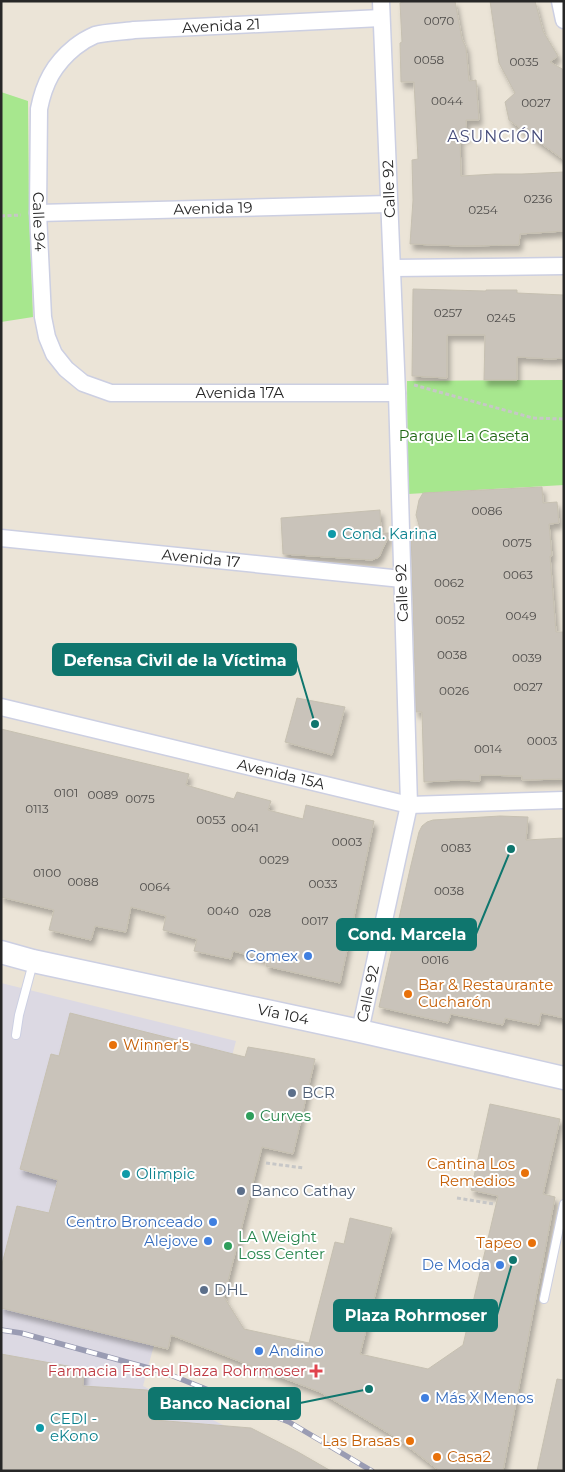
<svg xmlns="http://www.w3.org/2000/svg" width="565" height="1472" viewBox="0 0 565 1472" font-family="Montserrat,sans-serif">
<defs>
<filter id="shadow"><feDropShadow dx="3" dy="5.5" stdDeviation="2.5" flood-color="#0004"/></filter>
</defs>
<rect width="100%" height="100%" fill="#ebe4d7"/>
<path fill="#dcd9e3" d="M1,983L236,1041L143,1386L256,1441L1,1471Z"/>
<path fill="#a7e78e" d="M1,92L28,101L29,209L33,317L1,322Z
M564,380V485L408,494L407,381Z"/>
<path fill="#c9c3ba" stroke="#c6c0b1" filter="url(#shadow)" d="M405,1H455L462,39L466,47L469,81L476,80L479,120H466L467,137H460L461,176L495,174H522L564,172V231L520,234L519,245L462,246L410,244L413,200L412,160L418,159L414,82H401L400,43L402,42L400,3Z
M490,1H535L543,31L558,56L550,62L564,70V160L509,120L505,102L515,93L499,63Z
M413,289L486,291V290H517V293L564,295V358L551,359L517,357V380H484L485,335H447V378L412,376Z
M542,487L543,503L557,502L559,523L549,524L552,556H550L556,632H563L564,779L522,780V776L480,775V781L459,780L424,782L422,712H416L411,533L421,532L416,515L419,500L423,493Z
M380,510L381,533H390L379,557L372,560L283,554L281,518Z
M297,698L345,707L332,755L285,742Z
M1,729L189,774L186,785L234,799L237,792L271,801L268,810L303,819L306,805L374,821L340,983L266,966L267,960L233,951L231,959L194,951L197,939L163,930L166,916L131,907L126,932L95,926L91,940L49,930L54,910L1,897Z
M500,816L528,817L526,840L564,838V1018L541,1013L539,1025L505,1018L503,1025L451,1014L448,1023L379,1007L411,865L419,832L422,826L427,822L433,820Z
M70,1013L245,1057L248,1047L284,1053L315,1059L293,1154L262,1147L224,1297L244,1329L309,1343L335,1242L344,1244L350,1218L392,1228L360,1354L428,1369L463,1345L498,1196L471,1190L490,1104L560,1119L543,1194L555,1197L503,1471H440L395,1437L320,1392L171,1335L168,1349L1,1308V1268L17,1206L49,1213L58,1180L20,1169L51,1054L59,1056Z
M1,1354L84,1369L83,1386L147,1390L155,1394V1420L251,1428L298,1452L331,1471H1Z
M557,1379L564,1380V1471H537Z"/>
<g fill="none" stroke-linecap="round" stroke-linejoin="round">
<defs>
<path id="service" d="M16,1035L19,1015L33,963
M544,1299L564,1204"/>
<g id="minor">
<path d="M560,1L564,20"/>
<path id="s1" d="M381,18L134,30C121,32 107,32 95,35C88,38 80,43 75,47C54,64 44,83 39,109L38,213L43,317L47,337L54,354L66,369L83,383L111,393H397"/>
<path id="s2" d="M38,213L389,204"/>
<path d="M392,268L564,266"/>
<path id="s3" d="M1,538L402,579"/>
<path id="s4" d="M1,707L409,805L564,800"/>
<path id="s5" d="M360,1031L409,805L397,393L381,1"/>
</g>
<g id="secondary">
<path id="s6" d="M1,952L33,961L360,1031L564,1078"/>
</g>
</defs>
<use href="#service" stroke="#cccfe2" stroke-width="10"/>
<use href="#minor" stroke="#cccfe2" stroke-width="19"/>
<use href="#secondary" stroke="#cccfe2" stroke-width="25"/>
<path stroke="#c7c7c7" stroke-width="3" stroke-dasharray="4 2.5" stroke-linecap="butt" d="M1,216L21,215
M414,385L533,418L564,419
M266,1163L304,1168
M457,1198L494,1204"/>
<use href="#service" stroke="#fff" stroke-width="8"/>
<use href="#minor" stroke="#fff" stroke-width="16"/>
<use href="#secondary" stroke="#fff" stroke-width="22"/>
<defs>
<path id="rail" d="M1,1330L21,1333L163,1372L289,1422L372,1471"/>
</defs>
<use href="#rail" stroke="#9a9cb3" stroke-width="5.5"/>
<use href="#rail" stroke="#fff" stroke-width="4" stroke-dasharray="11" stroke-linecap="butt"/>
</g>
<g fill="#0f9aa8" stroke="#fff" stroke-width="2">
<circle cx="332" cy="534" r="5"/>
<circle cx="126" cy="1174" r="5"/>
<circle cx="40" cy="1428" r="5"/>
</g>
<g fill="#3f7fe0" stroke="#fff" stroke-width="2">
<circle cx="308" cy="956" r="5"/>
<circle cx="213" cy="1222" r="5"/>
<circle cx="208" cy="1241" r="5"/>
<circle cx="500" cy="1265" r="5"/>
<circle cx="259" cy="1351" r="5"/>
<circle cx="425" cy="1398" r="5"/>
</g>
<g fill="#e8710a" stroke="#fff" stroke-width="2">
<circle cx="408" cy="994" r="5"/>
<circle cx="113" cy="1045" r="5"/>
<circle cx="525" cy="1173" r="5"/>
<circle cx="532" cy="1243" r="5"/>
<circle cx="410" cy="1441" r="5"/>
<circle cx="437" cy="1457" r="5"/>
</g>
<g fill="#5c6f8a" stroke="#fff" stroke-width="2">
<circle cx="292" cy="1093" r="5"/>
<circle cx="241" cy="1191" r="5"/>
<circle cx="204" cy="1290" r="5"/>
</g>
<g fill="#2e9e5b" stroke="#fff" stroke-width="2">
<circle cx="250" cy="1116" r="5"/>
<circle cx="228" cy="1246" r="5"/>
</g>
<path fill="#e0444e" stroke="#fff" stroke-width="2" d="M313.5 1363.5h5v5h5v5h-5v5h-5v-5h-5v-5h5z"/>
<g text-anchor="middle" stroke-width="4" stroke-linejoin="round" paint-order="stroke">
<g font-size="12" fill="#504e4c">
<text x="439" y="25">0070</text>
<text x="429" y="64">0058</text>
<text x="524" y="66">0035</text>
<text x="447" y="105">0044</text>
<text x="536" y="107">0027</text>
<text x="538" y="203">0236</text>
<text x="483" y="214">0254</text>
<text x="448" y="317">0257</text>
<text x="501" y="322">0245</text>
<text x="487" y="515">0086</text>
<text x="517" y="547">0075</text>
<text x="518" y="579">0063</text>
<text x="449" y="587">0062</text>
<text x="521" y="620">0049</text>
<text x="450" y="624">0052</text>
<text x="452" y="659">0038</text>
<text x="527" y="662">0039</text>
<text x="528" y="691">0027</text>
<text x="454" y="695">0026</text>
<text x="542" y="745">0003</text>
<text x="488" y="753">0014</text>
<text x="66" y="797">0101</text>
<text x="103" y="799">0089</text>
<text x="140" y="803">0075</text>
<text x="37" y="813">0113</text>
<text x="211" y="824">0053</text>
<text x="245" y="832">0041</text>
<text x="347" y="846">0003</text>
<text x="456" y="852">0083</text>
<text x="274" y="864">0029</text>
<text x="47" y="877">0100</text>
<text x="83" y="886">0088</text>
<text x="323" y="888">0033</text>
<text x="155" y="891">0064</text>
<text x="449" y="895">0038</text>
<text x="223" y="915">0040</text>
<text x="260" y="917">028</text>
<text x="315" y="925">0017</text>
<text x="435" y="964">0016</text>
</g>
<g font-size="15" fill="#272727" stroke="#fff">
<text transform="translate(221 26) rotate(-3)" y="5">Avenida 21</text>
<text transform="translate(389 189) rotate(-92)" y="5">Calle 92</text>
<text dy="5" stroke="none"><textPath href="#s2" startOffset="175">Avenida 19</textPath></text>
<text dy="5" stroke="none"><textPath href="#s1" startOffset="496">Calle 94</textPath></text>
<text dy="5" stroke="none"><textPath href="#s1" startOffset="830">Avenida 17A</textPath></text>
<text dy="5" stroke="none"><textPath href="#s3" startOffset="201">Avenida 17</textPath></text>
<text transform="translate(402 593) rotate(-92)" y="5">Calle 92</text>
<text dy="5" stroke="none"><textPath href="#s4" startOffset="288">Avenida 15A</textPath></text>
<text dy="5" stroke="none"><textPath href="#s5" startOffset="38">Calle 92</textPath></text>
<text dy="5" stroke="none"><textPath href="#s6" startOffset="289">Vía 104</textPath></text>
</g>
<g font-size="15" fill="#206814" stroke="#fff">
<text x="464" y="441">Parque La Caseta</text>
</g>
<g font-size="15" fill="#0d838f" stroke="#fff" text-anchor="start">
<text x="342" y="539">Cond. Karina</text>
<text x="136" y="1179">Olimpic</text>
<text x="50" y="1424">CEDI -<tspan x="50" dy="17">eKono</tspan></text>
</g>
<g font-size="15" fill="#366cbe" stroke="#fff" text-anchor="end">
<text x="298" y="961">Comex</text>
<text x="203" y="1227">Centro Bronceado</text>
<text x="198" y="1246">Alejove</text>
<text x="490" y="1270">De Moda</text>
<text x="269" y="1356" text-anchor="start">Andino</text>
<text x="435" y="1403" text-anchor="start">Más X Menos</text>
</g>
<g font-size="15" fill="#c56008" stroke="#fff" text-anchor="start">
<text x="418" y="990">Bar &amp; Restaurante<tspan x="418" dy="17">Cucharón</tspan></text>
<text x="123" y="1050">Winner's</text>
<text x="515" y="1169" text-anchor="end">Cantina Los<tspan x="515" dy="17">Remedios</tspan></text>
<text x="522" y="1248" text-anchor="end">Tapeo</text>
<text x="400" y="1446" text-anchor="end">Las Brasas</text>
<text x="447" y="1462">Casa2</text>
</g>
<g font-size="15" fill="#4e5e75" stroke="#fff" text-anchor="start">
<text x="302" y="1098">BCR</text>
<text x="251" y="1196">Banco Cathay</text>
<text x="214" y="1295">DHL</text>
</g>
<g font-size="15" fill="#27864d" stroke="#fff" text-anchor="start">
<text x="260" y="1121">Curves</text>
<text x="238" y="1242">LA Weight<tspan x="238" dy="17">Loss Center</tspan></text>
</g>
<g font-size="15" fill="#be3a42" stroke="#fff" text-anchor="end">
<text x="306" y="1376">Farmacia Fischel Plaza Rohrmoser</text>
</g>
<g font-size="16" letter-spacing="1" fill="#454b7a" stroke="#fff">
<text x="496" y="142">ASUNCIÓN</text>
</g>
</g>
<path fill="none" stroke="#0f766e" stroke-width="2" d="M315 724L296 660M511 849L476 934M513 1260L497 1315M369 1389L300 1403"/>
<g fill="#0f766e" stroke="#fff" stroke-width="2">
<circle cx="315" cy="724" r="5"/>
<circle cx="511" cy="849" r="5"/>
<circle cx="513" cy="1260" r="5"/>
<circle cx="369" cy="1389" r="5"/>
</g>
<g fill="#0f766e" stroke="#0f766e" stroke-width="2">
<rect x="53" y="644" width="243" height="31" rx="5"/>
<rect x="337" y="919" width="139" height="31" rx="5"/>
<rect x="334" y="1300" width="163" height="31" rx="5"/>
<rect x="149" y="1388" width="151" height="31" rx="5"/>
</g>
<g font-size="16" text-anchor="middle" font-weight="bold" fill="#fff">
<text x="175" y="666">Defensa Civil de la Víctima</text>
<text x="407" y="940">Cond. Marcela</text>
<text x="416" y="1321">Plaza Rohrmoser</text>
<text x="225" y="1409">Banco Nacional</text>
</g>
<rect width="565" height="1472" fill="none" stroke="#272727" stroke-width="5"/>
</svg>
